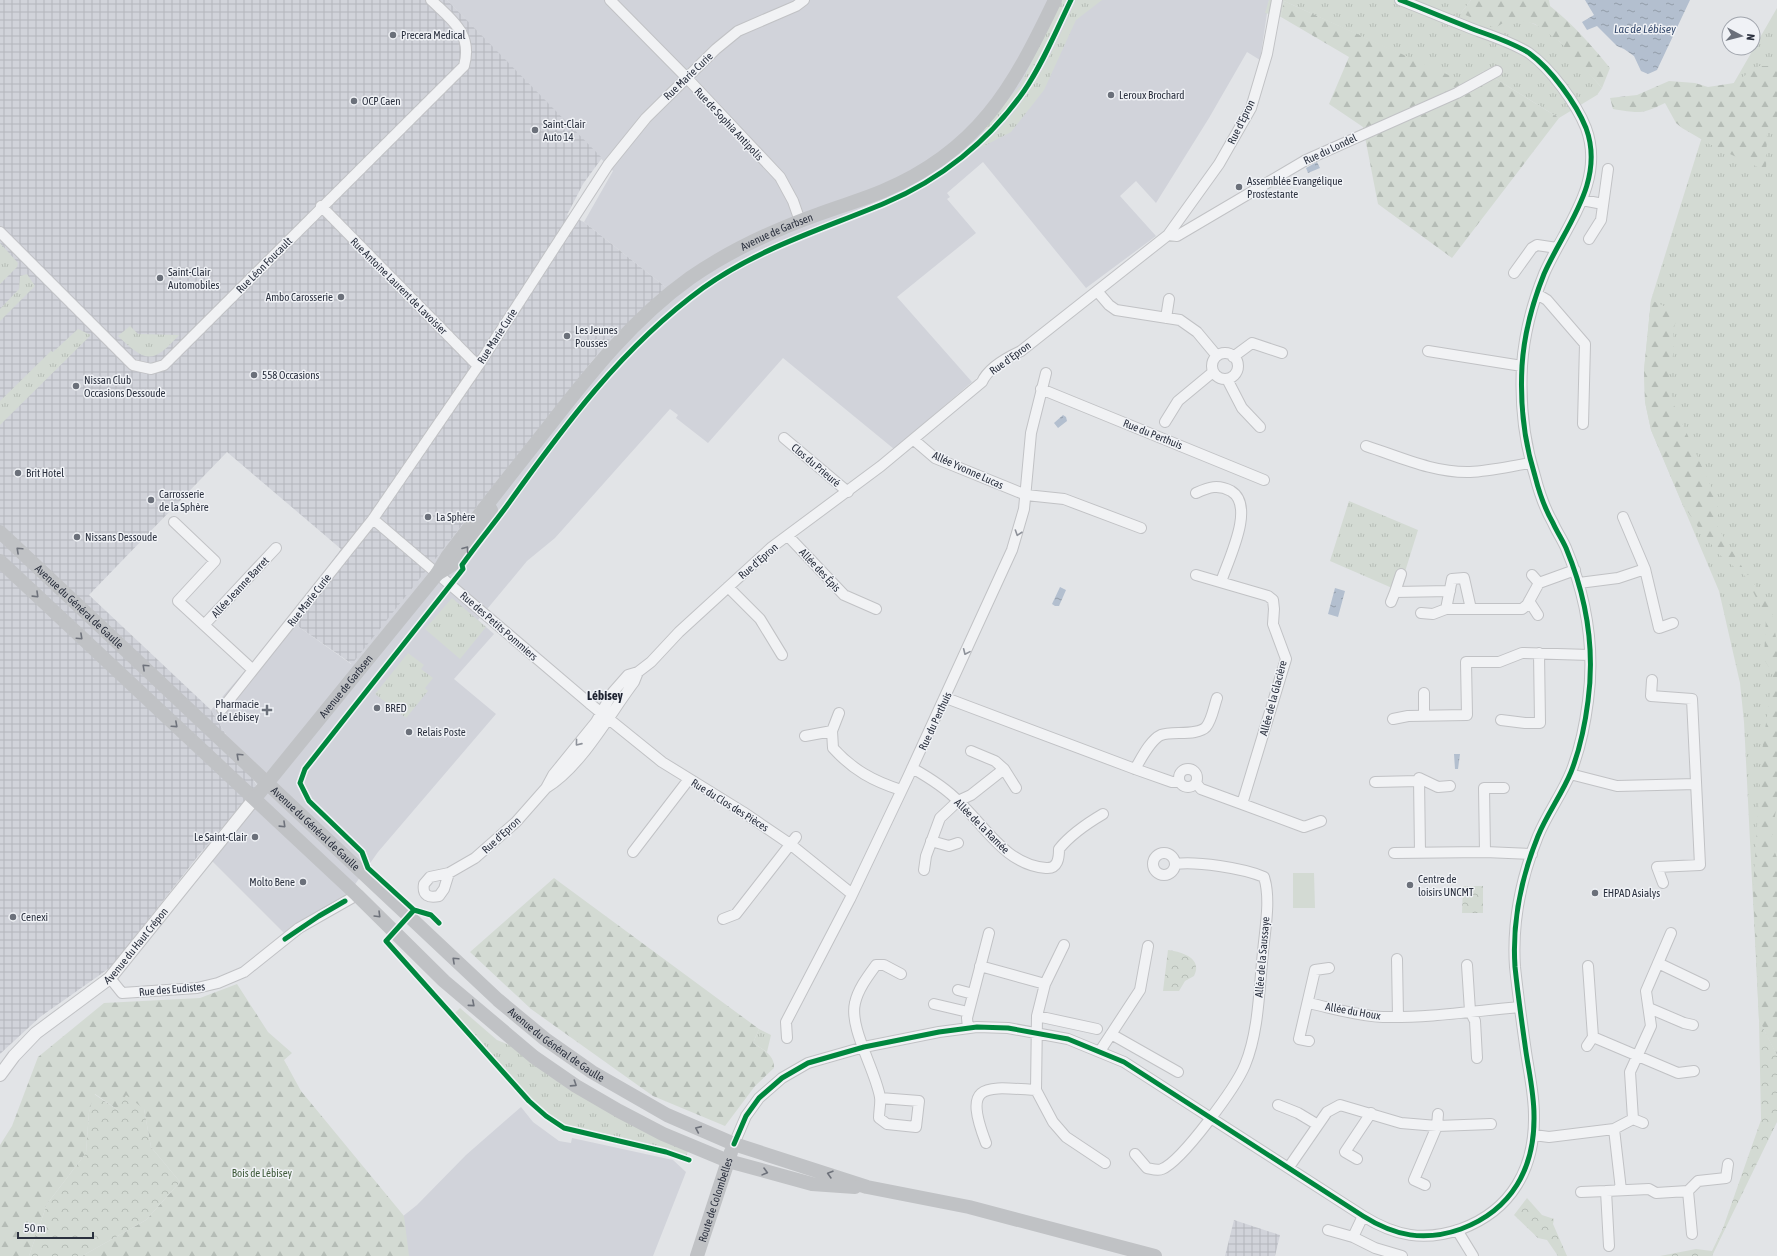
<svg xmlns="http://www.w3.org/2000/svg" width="1777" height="1256" viewBox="0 0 1777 1256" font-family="'Asap Condensed',sans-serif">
<defs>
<pattern id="industrial-grid" width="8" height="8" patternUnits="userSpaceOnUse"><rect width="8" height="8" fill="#d1d3da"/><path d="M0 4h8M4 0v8" fill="none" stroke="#b4b6bc"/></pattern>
<pattern id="grass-tufts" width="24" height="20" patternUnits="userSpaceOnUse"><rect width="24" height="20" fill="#d3dad3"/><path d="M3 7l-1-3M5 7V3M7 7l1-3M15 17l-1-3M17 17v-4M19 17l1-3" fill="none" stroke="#b5bcb6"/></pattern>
<pattern id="forest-firs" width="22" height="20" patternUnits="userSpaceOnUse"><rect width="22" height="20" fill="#d3dad3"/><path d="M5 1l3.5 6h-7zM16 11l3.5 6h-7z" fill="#b5bcb6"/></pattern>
<pattern id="park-crowns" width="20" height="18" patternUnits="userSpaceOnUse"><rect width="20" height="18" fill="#d3dad3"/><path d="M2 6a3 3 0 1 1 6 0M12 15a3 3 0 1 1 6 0" fill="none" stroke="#b5bcb6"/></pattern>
<pattern id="water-ripples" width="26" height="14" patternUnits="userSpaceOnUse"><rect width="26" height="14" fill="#b3bfcf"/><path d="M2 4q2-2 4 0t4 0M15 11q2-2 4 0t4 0" fill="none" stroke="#929ca9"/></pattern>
</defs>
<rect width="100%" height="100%" fill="#e2e4e7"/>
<path fill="#d1d3da" d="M447,0H1269L1260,60L1247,52L1209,118L1156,203L1136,181L1120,196L1156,236L1086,288L983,162L947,193L950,197L947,199L976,233L897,297L972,382L894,449L783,358L708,443L676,418L678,415L670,409L555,538L527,561L478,620L494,634L454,679L496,714L378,852L346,897L285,934L202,851L257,785L211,710L289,620L351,664L608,341L668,289L584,222L613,171Z
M521,1107L533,1122L559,1141L571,1143L572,1138L673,1160L686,1172L653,1256H353L417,1205L466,1155Z"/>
<path fill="url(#industrial-grid)" d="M0,0H447L602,158L583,184L567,215L584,222L668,289L608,341L352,664L289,620L341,549L227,452L89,595L211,710L257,786L202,851L111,967L40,1017L0,1054Z
M1234,1220L1280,1235L1275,1256H1225Z"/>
<path fill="url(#grass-tufts)" d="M1061,0H1068C1045,48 1024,93 987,131L983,129L1020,86Z
M1076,0H1102L1076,20L1044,90L1011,132L980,148C996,132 1009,120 1022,101C1045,70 1060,35 1076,0Z
M1269,0H1471L1461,13C1485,15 1512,14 1534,24C1562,37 1582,66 1602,88L1597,95L1559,118L1483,71L1464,83L1284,1L1281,17L1265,13Z
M1777,8V1055L1759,1020L1744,722L1740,683L1719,591L1651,430L1645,402L1644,370L1651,300L1701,140Z
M0,243L18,263L17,267L0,284Z
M27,274L35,286L0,321V309L19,289L20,276Z
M130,326L138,334L179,335C153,364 146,363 118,336Z
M78,329L91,335L0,425V401L51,351L53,352Z
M1349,501L1418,530L1399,591L1330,561Z
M452,598L486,627L460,659L425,629Z
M408,653L424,665L421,669L433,678L425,688L428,691L406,718L375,694Z
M460,1008L497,1040L512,1046L688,1151L686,1158L667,1150L574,1128C529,1112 486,1050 455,1013Z
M759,1029L771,1035L767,1052L753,1043Z"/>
<path fill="url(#forest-firs)" d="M1471,0H1549L1550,6C1573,24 1592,46 1610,68L1602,88L1560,42L1535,24L1511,18L1495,28L1461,13Z
M1284,1L1464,82L1483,71L1559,118L1452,258L1378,204L1363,127L1329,104L1349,57L1281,17Z
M1759,66H1775L1777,69V118L1767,132L1766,171L1713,146L1682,128L1676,123L1665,103C1641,115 1639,113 1613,109L1610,98L1637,95L1669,81L1695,83L1708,87L1734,83Z
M1651,300L1679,313L1673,330L1674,350L1669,374L1673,403L1718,502V528L1744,570L1771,607L1777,644V803L1771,842L1777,858V1055L1759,1020L1753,889L1762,751L1773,674L1764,659L1766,617L1745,576L1720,555L1700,530L1682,503L1651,430L1645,402L1644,370Z
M554,878L759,1029L753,1043C762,1049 775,1055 774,1068L755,1086L725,1126L653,1096L531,1009L470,952Z
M237,984L268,1032L292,1053L284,1060L301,1091L404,1216L409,1256H82L146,1220L180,1182L151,1147L144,1109L118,1110L95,1094L89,1112L86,1153L47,1204L29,1256H0V1145L12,1126L38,1057L104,1003L200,998Z"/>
<path fill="url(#park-crowns)" d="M1463,886H1483V913H1462Z
M1168,950C1182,952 1203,958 1194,976L1185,981L1179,991H1163Z
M1759,1020L1777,1055V1122L1712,1256H1660L1696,1249L1712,1251L1723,1228L1761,1120Z
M94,1094L118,1110L126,1095L144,1109L151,1147L180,1182L146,1220L82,1256H29L47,1204L86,1153L89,1112Z
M1527,1198L1542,1215L1554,1219L1553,1224L1567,1256H1558L1547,1240L1538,1238L1514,1215Z"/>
<path fill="#d3dad3" d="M1293,873H1314L1315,908H1293Z"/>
<path fill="url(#water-ripples)" d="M1585,0H1690L1657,70L1648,74L1641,71L1634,56L1624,49L1617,46L1597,26L1587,30L1582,22L1594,15Z
M1317,162L1320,168L1308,173L1306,168Z
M1063,415L1066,417L1067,421L1058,428L1054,423Z
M1060,587L1066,590L1059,606H1055L1052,604Z
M1335,588L1345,591L1338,617L1328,614Z
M1454,754H1460L1458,769H1455Z"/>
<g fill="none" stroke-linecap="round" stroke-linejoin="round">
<defs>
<path id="minor" d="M610,0L686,77L780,177L793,201L800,221
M1582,200L1603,204
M321,206L478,366
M0,232L133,365L151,369L164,365L464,66C473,34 452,20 431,0
M1168,235L1177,236L1306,160L1457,93L1497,71
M1589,239L1601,220L1608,169
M1514,273L1532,248L1537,245L1557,248
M1097,291L1109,305L1116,310L1180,320L1197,332L1217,356
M1537,294L1547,300L1585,344L1583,424
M1166,318L1169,299
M1428,351L1522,366
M1212 366a13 13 0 1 1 26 0a13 13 0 1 1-26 0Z
M1233,357L1252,343L1282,353
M1227,379L1242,408L1260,427
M1041,389L1264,480
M1165,422L1178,401L1213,372
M784,438L848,492
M914,440L935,458L1026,495L1064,499L1141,528
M1366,446C1400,457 1434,473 1470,472C1490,471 1511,466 1531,463
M1196,493C1209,487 1218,484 1231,491C1256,506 1228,560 1221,582
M1623,517L1645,569L1659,628L1673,623
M373,519L589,703L662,762L743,812L790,844L852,894
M174,522L215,561L178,601L253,670
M788,536L844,595L876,609
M1401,574L1395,592L1450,591
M1196,575L1268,596L1273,600L1274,609L1273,624L1286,659L1242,804L1304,827L1321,821
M1532,575L1539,583
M1579,583L1618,578L1645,569
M728,587L760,619L782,655
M1529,601L1538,615
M1391,602L1395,592
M1471,609L1464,578L1452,579L1446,609H1522L1527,605L1539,583L1575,570
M1421,613L1433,614L1446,609
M204,625L276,548
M1652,680L1651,696L1692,699L1700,865L1657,867L1663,883
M1424,693V715
M946,698L1135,769L1172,782H1179
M222,709L373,519L478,366L608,165L646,118L716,49L738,31L796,6L804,0
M839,713L832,731L833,748C853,770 873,781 901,790
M1393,719L1408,716L1467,715L1466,662H1499L1522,653L1590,655
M1501,720L1525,723H1540L1539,653
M805,736L832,731
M912,768C928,777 946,788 959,802C986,827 1006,865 1046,868C1058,869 1059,858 1059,849C1071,834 1086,824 1103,814
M1179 778a9 9 0 1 1 18 0a9 9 0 1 1-18 0Z
M1004,769L1016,788
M1135,769C1141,759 1150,740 1161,735C1172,731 1198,736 1206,727C1212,720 1214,706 1217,698
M1570,774L1617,786L1696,784
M1375,782L1419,781
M1196,783L1201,789L1242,804
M546,788C581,767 609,715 634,682L638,672
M931,841L949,846L958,843
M633,852L689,779
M1485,852L1484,788H1504
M1153 864a11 11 0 1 1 22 0a11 11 0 1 1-22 0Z
M1394,853L1485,852L1532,854
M1420,853L1419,778L1438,787L1450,786
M924,870L926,856L940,818L958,801L971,795L1004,769L995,761L971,751
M449,873L444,889L439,896C429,898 422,896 424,884L430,877L449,873L475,858L516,822L546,788L553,775L596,722L613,692L628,675L638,672L651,662L679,632L772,547L881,466L982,382C988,368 1008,357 1021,351L1168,235L1219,164L1251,108L1267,54L1277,0
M723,919L736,914L796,837
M1064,945L1045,984L1037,1016L1036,1090L1053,1122L1066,1137L1105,1163
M1397,959L1398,1017
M1658,963L1704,985
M1467,965L1470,1011L1475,1021L1477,1058
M980,966L1045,984
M1588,966L1593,1037L1678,1073L1694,1071
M110,978L122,993L197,988L218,983L244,972L299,928L357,895
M958,990L973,994
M1308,1003C1332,1008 1357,1016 1383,1017C1428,1018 1474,1011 1519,1007
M934,1004L968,1012
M1649,1008L1684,1023L1693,1025
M1037,1016L1097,1029
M968,1028L967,1018L989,933
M1111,1034L1178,1072
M787,1038L786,1022L850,899L908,777L1012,550L1024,509L1031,433L1046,373
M1309,1041L1299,1039L1315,970L1329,968
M1587,1046L1593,1037
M1100,1051L1140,990L1148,946
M880,1098L919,1101L916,1127L887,1124L879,1118C879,1111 881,1103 880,1097C875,1069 849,1028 855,1003C858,989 868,976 876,965H884L901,974
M1278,1105L1298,1113L1318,1125
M1633,1119L1630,1072L1651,1026L1646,991L1671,933
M1633,1119L1643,1123
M1614,1129L1621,1190
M1534,1135L1549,1137L1614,1129L1633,1119
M986,1143C962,1081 985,1087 1036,1090
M734,1144L746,1116L759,1098L782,1078L808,1063L864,1047L939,1032L977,1027L1008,1028L1068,1039L1124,1062L1363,1216C1395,1236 1424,1242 1461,1229C1512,1210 1535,1168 1534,1115C1534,1094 1529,1072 1526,1052C1522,1024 1518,996 1515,967C1512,922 1521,878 1538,836C1547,814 1562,794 1571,772C1580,749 1585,725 1588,701C1595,649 1586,596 1566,548C1562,539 1557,532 1553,523C1545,509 1539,492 1535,476C1524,441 1520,403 1522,366C1524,334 1532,304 1544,274C1564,228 1606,182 1586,128C1576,103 1551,69 1529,53C1513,43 1495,37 1478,31C1452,21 1426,10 1400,0
M1135,1154L1147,1168C1152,1169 1158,1171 1162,1169C1182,1161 1236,1087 1245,1065C1259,1031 1259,989 1263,952C1265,929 1271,899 1264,877C1243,868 1196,861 1175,864
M1357,1159L1345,1152L1371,1113
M1289,1167L1327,1112L1340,1105L1401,1123L1437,1126L1491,1124
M1425,1185L1414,1180L1437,1126L1438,1114
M1688,1191L1692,1234
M1581,1192L1606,1191
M1328,1230L1353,1237L1375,1248L1402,1256
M1457,1230L1473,1256
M1353,1237L1363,1216
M1609,1246L1606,1191L1649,1189L1656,1193L1688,1191L1698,1181L1726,1178L1728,1164"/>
<g id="tertiary">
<path id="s1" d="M0,1075L14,1056L36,1033L110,978L255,798"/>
</g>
</defs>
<use href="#minor" stroke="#c1c2c5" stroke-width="12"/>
<use href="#tertiary" stroke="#c1c2c5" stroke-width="14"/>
<use href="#minor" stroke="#f1f2f4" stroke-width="10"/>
<use href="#tertiary" stroke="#f1f2f4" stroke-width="12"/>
<g stroke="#c0c2c5" stroke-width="14">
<path id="s2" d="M0,532L498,1000L545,1039L592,1072L667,1115L734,1144L867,1187L969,1207L1155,1256"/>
<path d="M0,561L357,895L444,981L534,1057L576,1086L619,1111L663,1134L728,1161L812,1184L855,1187"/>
<path d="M437,574L455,563L482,527L491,510"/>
<path id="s3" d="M255,798L437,574L447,557C480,513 515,469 549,426C591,372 634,318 690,278C729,251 774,230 819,214C840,206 862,200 883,191C978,151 1013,88 1055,0"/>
<path id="s4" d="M697,1256L731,1152"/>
</g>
<defs>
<path id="cycleway" d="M414,910L386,941L529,1101L546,1116L564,1128L666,1152L689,1160
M439,923L431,915L414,910L368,868L362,852L309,801L300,783L305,769L463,569L462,565C476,545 492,526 506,507C564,426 622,347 703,288C759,248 823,229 885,203C940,180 989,141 1024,91C1043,63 1056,31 1071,0
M285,939L319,916L345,901
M734,1144L746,1116L759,1098L782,1078L808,1063L864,1047L939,1032L977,1027L1008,1028L1068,1039L1124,1062L1363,1216C1395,1236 1424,1242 1461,1229C1512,1210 1535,1168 1534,1115C1534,1094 1529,1072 1526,1052C1522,1024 1518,996 1515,967C1512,922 1521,878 1538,836C1547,814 1562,794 1571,772C1580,749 1585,725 1588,701C1595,649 1586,596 1566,548C1562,539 1557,532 1553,523C1545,509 1539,492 1535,476C1524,441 1520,403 1522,366C1524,334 1532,304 1544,274C1564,228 1606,182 1586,128C1576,103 1551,69 1529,53C1513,43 1495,37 1478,31C1452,21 1426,10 1400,0"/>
</defs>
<use href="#cycleway" stroke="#f0f2f6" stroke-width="8"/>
<use href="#cycleway" stroke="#00873e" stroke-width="5"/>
</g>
<defs><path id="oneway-chevron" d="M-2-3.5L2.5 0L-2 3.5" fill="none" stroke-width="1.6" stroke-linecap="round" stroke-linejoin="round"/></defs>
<g stroke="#8e929a">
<use href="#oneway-chevron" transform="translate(1018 533) rotate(109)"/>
<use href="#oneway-chevron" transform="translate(966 652) rotate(114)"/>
<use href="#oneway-chevron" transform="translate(578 743) rotate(129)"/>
</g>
<g stroke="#6e727b">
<use href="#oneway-chevron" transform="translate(466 549) rotate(-53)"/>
<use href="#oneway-chevron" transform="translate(19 550) rotate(-137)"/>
<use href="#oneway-chevron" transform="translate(36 595) rotate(44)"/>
<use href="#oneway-chevron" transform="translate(80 637) rotate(43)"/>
<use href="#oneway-chevron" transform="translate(145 667) rotate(-137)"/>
<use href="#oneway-chevron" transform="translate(175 725) rotate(42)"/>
<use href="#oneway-chevron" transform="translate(239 756) rotate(-137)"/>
<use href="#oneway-chevron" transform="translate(283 825) rotate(44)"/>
<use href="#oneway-chevron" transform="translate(378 915) rotate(45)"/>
<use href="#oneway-chevron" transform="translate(455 960) rotate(-137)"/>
<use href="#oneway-chevron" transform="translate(472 1004) rotate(40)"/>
<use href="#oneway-chevron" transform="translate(574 1084) rotate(33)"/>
<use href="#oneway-chevron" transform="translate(698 1129) rotate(-156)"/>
<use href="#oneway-chevron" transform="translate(765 1172) rotate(15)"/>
<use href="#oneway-chevron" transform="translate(830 1174) rotate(-164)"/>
</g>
<g fill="#6b707a" stroke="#f0f2f6" stroke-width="1.5">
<circle cx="393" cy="35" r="4"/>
<circle cx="1111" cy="95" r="4"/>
<circle cx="354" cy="101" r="4"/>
<circle cx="535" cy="130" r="4"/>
<circle cx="1239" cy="187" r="4"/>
<circle cx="160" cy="278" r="4"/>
<circle cx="341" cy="297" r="4"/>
<circle cx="567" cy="336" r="4"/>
<circle cx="254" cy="375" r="4"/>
<circle cx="76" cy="386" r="4"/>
<circle cx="18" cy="473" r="4"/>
<circle cx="151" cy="500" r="4"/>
<circle cx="428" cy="517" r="4"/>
<circle cx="77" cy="537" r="4"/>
<circle cx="377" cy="708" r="4"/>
<path d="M265 704h4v4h4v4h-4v4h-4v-4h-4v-4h4z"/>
<circle cx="409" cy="732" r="4"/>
<circle cx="255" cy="837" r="4"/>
<circle cx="303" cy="882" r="4"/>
<circle cx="1410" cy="885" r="4"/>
<circle cx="1595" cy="893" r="4"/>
<circle cx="13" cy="917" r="4"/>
</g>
<g text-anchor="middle" stroke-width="3" stroke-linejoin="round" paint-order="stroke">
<g font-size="11" fill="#2b313f" stroke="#f0f2f6" text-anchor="start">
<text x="401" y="39">Precera Medical</text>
<text x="1119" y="99">Leroux Brochard</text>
<text x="362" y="105">OCP Caen</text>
<text x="543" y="128">Saint-Clair<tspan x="543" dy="13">Auto 14</tspan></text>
<text x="1247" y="185">Assemblée Evangélique<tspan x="1247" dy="13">Prostestante</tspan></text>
<text x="168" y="276">Saint-Clair<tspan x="168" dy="13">Automobiles</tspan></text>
<text x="333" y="301" text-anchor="end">Ambo Carosserie</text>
<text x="575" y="334">Les Jeunes<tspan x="575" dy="13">Pousses</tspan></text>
<text x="262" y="379">558 Occasions</text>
<text x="84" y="384">Nissan Club<tspan x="84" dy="13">Occasions Dessoude</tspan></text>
<text x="26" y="477">Brit Hotel</text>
<text x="159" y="498">Carrosserie<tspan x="159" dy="13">de la Sphère</tspan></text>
<text x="436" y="521">La Sphère</text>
<text x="85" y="541">Nissans Dessoude</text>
<text x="259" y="708" text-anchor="end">Pharmacie<tspan x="259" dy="13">de Lébisey</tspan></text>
<text x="385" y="712">BRED</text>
<text x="417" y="736">Relais Poste</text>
<text x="247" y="841" text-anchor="end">Le Saint-Clair</text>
<text x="1418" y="883">Centre de<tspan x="1418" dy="13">loisirs UNCMT</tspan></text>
<text x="295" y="886" text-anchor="end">Molto Bene</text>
<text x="1603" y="897">EHPAD Asialys</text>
<text x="21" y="921">Cenexi</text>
</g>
<g font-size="11" fill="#2b313f" stroke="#f0f2f6">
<text transform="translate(688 76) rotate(-44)" y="4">Rue Marie Curie</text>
<text transform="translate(1241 122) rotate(-64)" y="4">Rue d'Epron</text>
<text transform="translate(729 124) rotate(47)" y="4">Rue de Sophia Antipolis</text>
<text transform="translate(1330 149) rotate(-25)" y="4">Rue du Londel</text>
<text dy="4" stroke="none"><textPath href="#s3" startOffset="778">Avenue de Garbsen</textPath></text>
<text transform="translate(264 265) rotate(-45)" y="4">Rue Léon Foucault</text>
<text transform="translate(399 286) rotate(45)" y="4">Rue Antoine Laurent de Lavoisier</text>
<text transform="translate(497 336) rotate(-57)" y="4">Rue Marie Curie</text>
<text transform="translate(1010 358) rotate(-36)" y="4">Rue d'Epron</text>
<text transform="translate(1153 434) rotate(22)" y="4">Rue du Perthuis</text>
<text transform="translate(816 465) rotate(40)" y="4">Clos du Prieuré</text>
<text transform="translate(968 470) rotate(24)" y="4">Allée Yvonne Lucas</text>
<text transform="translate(758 561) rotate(-41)" y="4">Rue d'Epron</text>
<text transform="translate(820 570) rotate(47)" y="4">Allée des Épis</text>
<text transform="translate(240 587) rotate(-47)" y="4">Allée Jeanne Barret</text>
<text transform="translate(309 600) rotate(-52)" y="4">Rue Marie Curie</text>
<text dy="4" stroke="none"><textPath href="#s2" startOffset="109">Avenue du Général de Gaulle</textPath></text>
<text transform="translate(499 626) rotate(41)" y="4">Rue des Petits Pommiers</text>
<text dy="4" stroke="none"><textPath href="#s3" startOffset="144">Avenue de Garbsen</textPath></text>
<text transform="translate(1273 698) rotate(-75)" y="4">Allée de la Glacière</text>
<text transform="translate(935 721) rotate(-65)" y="4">Rue du Perthuis</text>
<text transform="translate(730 805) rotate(32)" y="4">Rue du Clos des Pièces</text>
<text transform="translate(982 826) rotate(45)" y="4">Allée de la Ramée</text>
<text dy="4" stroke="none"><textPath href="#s2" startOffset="433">Avenue du Général de Gaulle</textPath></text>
<text transform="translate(501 835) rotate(-43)" y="4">Rue d'Epron</text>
<text dy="4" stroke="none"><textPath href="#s1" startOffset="189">Avenue du Haut Crépon</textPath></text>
<text transform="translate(1262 957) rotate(-85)" y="4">Allée de la Saussaye</text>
<text transform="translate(172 989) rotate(-5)" y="4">Rue des Eudistes</text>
<text transform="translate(1353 1011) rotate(10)" y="4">Allée du Houx</text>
<text dy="4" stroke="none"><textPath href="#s2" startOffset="757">Avenue du Général de Gaulle</textPath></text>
<text dy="4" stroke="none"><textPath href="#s4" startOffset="59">Route de Colombelles</textPath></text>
</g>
<g font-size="11" fill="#3d5939" stroke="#f0f2f6">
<text x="262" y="1177">Bois de Lébisey</text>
</g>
<g font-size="12" font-style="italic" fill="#384d6f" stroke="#f0f2f6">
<text x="1645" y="33">Lac de Lébisey</text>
</g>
<g font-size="13" font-weight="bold" fill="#1d2230" stroke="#f0f2f6">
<text x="605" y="700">Lébisey</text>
</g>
</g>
<g transform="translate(1741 36) rotate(97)"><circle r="19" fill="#f0f2f6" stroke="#a1a5ad"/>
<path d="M0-3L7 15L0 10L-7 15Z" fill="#6b707a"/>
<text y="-6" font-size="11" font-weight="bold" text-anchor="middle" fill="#2b313f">N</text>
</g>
<path d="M18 1232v6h75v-6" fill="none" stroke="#2b313f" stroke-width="2"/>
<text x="24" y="1232" font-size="12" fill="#2b313f" stroke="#f0f2f6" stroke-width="3" paint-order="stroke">50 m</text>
</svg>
